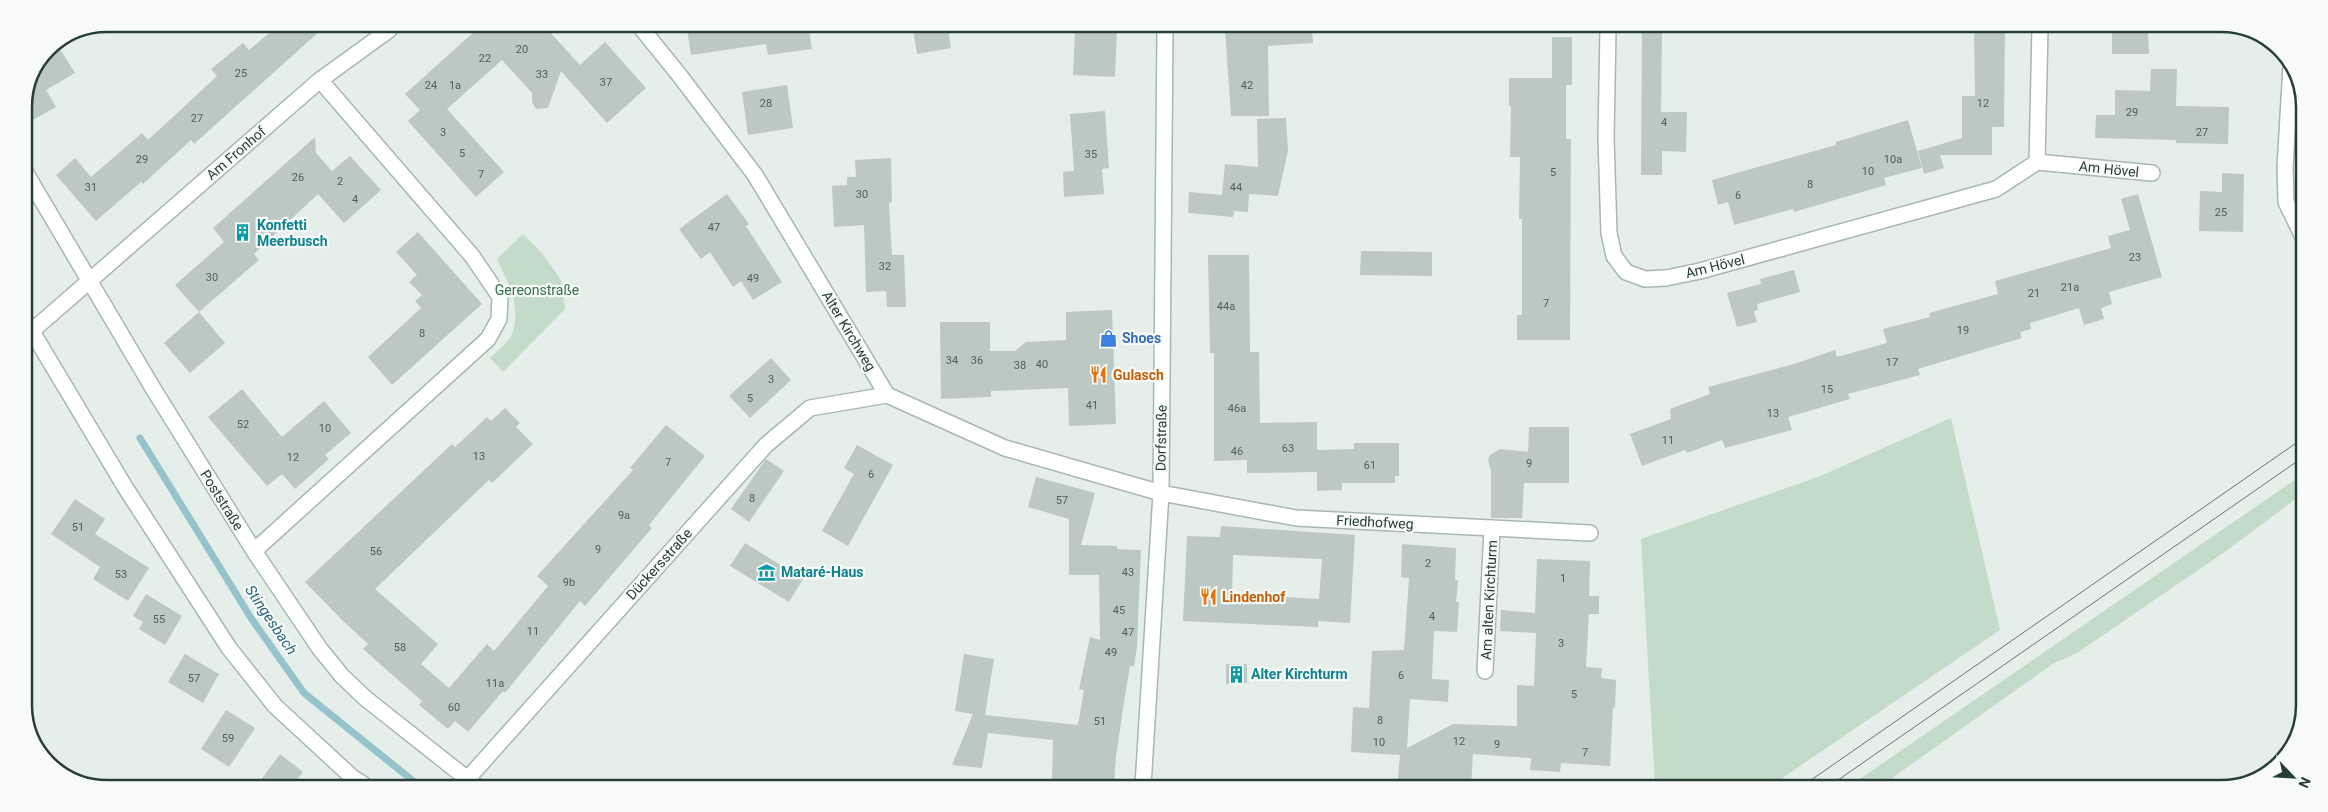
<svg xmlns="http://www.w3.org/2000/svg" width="2328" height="812" viewBox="0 0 2328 812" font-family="Roboto,sans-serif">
<rect width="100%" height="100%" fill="#e6eeea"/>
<path fill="#c2dcc9" d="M523,234L542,253L561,280L565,309L503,372L490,358C496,352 507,344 511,336C523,310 508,282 497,259Z
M1951,418L2000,630L1769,787H1655L1641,539L1818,477Z
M2302,475L2301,495L2226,551L2077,653L2054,663L1878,788L1848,787Z"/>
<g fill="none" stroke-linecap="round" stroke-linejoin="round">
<path stroke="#94c3cc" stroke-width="7" d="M140,438L251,618L304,693L417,784"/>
</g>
<path fill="#bcc8c3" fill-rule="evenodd" d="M1974,28H2005L2004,127H1992V155H1940L1944,168L1924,174L1918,151L1962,138V96H1975Z
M2112,28H2148L2149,54H2112Z
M687,29H809L812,49L768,55L766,44L691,55Z
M913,29H948L951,48L917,54Z
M1086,29H1117L1115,77L1073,75L1075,31H1086Z
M1225,29H1312L1313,43L1268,46L1269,116H1231Z
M1642,29H1662L1661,112H1687L1686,152L1662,151V175H1641Z
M273,30H321L194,144L191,140L143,184L141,182L96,221L56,175L75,158L91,177L142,133L148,140L217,76L211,69L243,43L249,50Z
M476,30H548L580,65L605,42L646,88L607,123L561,71L548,108L536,109L532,102V93L502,60L447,109L504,172L476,197L408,121L420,110L405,94Z
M1552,37H1572V85H1566V139H1571L1570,340H1517V315H1522V219H1519L1520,157H1510L1511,106H1509V78H1552Z
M60,49L75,73L46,90L56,107L24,125V102L44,59Z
M2151,69H2177L2176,106L2229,107L2228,144L2176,143V140L2095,138L2096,115H2115V90L2150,91Z
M787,85L793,128L748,135L742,92Z
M1105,111L1109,168L1102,169L1104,194L1064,197L1063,172L1074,171L1070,114Z
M1286,118L1288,151L1278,196L1249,194L1248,212L1234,211L1233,217L1188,213L1189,192L1222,195L1225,164L1258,167L1257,119Z
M1908,120L1922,168L1884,178L1886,185L1794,212L1793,209L1734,225L1728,202L1718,205L1712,180L1836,145V142Z
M315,137L316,153L332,171L350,156L381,190L344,223L318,194L254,254L259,260L199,312L175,285L224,242L213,228Z
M891,158L892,202L889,203L892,255H904L906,307H887L886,291L866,292L864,225L834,227L832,186L847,185V177H856L855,160Z
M2222,173L2244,174L2243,232L2199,231L2200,191L2222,192Z
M727,194L749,224L746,226L782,282L753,300L741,281L733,287L710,252L701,259L679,229Z
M2138,194L2162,277L2109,292L2112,304L2101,308L2104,319L2084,325L2079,308L2030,323L2031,329L2020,332L2022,338L1918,369L1920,375L1848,394L1850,399L1788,417L1792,430L1725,448L1722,440L1687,453L1685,450L1642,466L1630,434L1671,419L1670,409L1710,394L1708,387L1794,364L1835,350L1837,357L1887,343L1883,329L1930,317L1929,313L1998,294L1995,281L2111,248L2108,236L2130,230L2121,199Z
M418,232L482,304L392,385L368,357L421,308L415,301L422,295L409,282L417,275L396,252Z
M1361,251L1432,252V276L1360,275Z
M1208,255H1249L1250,352H1259L1260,423L1317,422V450L1354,449V443H1399V476H1395V483H1342V490L1317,491V472L1247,473V460L1214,461V353H1210Z
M1794,270L1800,292L1757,304L1758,310L1754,311L1757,322L1737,327L1727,293L1761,284L1760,279Z
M1112,310L1116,424L1069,426L1068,388L991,391V397L941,399L940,322H990V351H1015L1026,342L1066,340V312Z
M199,312L225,343L190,373L164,343Z
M771,358L791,380L750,418L729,396Z
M242,389L282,437L324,401L351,433L325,455L329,459L295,489L282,474L267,486L208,417Z
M505,408L520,423L516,427L533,444L492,483L489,480L375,589L438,644L421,664L449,688L487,644L494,651L548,586L537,576L633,470L630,468L666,425L705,456L649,525L652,528L585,606L580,601L505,693L503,691L468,732L455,721L448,729L419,705L422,701L363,649L368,644L342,620L305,582L452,444L455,447L487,417L491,421Z
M1529,427H1569V483H1524L1522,518H1491V471L1488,460L1490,455L1500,449L1528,452Z
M857,445L893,465L848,546L822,531L854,474L844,468Z
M766,459L784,471L749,522L731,509Z
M1036,477L1095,493L1081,545L1117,546V549L1141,550L1137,647L1134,666H1130L1124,702L1116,756L1114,786H1064V782H1052L1053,740L988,733L982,768L952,765L973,714L955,711L964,654L994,659L985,715L1078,725L1084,690L1079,689L1090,637L1100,640L1099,575H1069V519L1028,507Z
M75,499L105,519L95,534L149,568L128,601L93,579L100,567L51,534Z
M1221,526L1355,535L1350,623L1318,621V627L1183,621L1187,536L1220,537ZM1233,555L1322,559L1319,599L1232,594Z
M745,543L803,579L789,602L730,566Z
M1402,544L1456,548L1455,580L1458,581L1456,602H1459L1457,632L1434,631L1432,679L1449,680L1448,702L1410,699L1407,748L1453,724L1517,726V685L1534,686L1536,633L1500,631L1501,610L1535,613L1537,559L1590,561L1589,596H1599V614H1589L1586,667L1602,668L1601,678L1616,680L1615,708L1613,707L1610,766L1561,763L1560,772L1530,770L1531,758L1473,754L1471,787H1397L1400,755L1351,752L1353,707L1369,708L1372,651L1404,650L1409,578L1401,577Z
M146,594L182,616L165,645L139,629L143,622L133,616Z
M185,654L219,674L203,703L168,682Z
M1226,664H1247V683L1226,684Z
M226,710L255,728L229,767L201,749Z
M280,754L303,772L293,784H258Z"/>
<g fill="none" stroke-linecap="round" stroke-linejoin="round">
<defs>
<path id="street" d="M642,29L680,76L755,175L887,395L1005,448L1161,493L1296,518L1590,533
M1608,29L1606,138L1609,233L1614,256L1626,272L1645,279L1666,278L1700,271L1996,189L2037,162L2040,28
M2291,66L2285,167L2286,202L2302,235
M2037,162L2152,173
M24,170L154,390L254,551L320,649L342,676L365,698L475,785
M24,318L125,487L229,648L275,706L352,777L363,784
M25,337L320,80L389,30
M254,551L488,339L499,319L500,297L472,256L320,80
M1485,671L1492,528
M462,785L766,445L810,408L887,395"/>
<path id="secondary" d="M1143,786L1161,493L1165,29"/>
</defs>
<use href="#street" stroke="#a9b6b1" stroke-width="18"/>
<use href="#secondary" stroke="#a6b8b2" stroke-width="18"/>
<use href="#street" stroke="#fff" stroke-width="15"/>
<use href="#secondary" stroke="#fff" stroke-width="15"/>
<path stroke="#627973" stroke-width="1" d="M1801,787L2302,439
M1828,787L2302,458"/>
</g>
<defs>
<symbol id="building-bare" viewBox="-9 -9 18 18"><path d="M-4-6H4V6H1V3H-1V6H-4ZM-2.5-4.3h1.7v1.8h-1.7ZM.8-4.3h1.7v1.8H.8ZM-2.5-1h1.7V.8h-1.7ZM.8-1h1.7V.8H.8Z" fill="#0f9aa8" stroke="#f7faf8" stroke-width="2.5" paint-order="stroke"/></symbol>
<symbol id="shop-bare" viewBox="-9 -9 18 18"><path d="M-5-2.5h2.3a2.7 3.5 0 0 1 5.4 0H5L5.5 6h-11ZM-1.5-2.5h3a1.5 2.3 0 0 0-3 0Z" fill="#3f7fe0" stroke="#f7faf8" stroke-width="2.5" paint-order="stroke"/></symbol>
<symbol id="restaurant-bare" viewBox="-9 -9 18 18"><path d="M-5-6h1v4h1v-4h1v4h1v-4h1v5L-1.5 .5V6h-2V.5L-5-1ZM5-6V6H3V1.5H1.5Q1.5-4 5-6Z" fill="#e8710a" stroke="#f7faf8" stroke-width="2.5" paint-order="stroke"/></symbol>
<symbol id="museum-bare" viewBox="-9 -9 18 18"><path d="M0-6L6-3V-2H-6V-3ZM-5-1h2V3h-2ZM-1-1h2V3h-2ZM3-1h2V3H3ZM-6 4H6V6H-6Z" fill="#0f9aa8" stroke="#f7faf8" stroke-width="2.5" paint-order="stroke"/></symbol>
</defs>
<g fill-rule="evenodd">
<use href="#building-bare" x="230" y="220" width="25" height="25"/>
<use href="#shop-bare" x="1096" y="326" width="25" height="25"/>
<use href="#restaurant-bare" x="1086" y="362" width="25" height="25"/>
<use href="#museum-bare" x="754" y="560" width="25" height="25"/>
<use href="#restaurant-bare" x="1196" y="584" width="25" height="25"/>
<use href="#building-bare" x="1224" y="662" width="25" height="25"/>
</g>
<g text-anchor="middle" stroke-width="4.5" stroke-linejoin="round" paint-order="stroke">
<g font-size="11" fill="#4c605b">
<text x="522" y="53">20</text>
<text x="485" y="62">22</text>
<text x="241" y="77">25</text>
<text x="542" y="78">33</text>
<text x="606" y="86">37</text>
<text x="431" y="89">24</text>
<text x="455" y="89">1a</text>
<text x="1247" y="89">42</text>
<text x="766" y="107">28</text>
<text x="1983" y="107">12</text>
<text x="2132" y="116">29</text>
<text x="197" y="122">27</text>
<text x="1664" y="126">4</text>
<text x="443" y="136">3</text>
<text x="2202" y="136">27</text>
<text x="462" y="157">5</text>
<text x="1091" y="158">35</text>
<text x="142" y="163">29</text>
<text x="1893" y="163">10a</text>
<text x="1868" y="175">10</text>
<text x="1553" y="176">5</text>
<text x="481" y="178">7</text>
<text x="298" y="181">26</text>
<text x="340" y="185">2</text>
<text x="1810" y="188">8</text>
<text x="91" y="191">31</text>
<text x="1236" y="191">44</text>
<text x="862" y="198">30</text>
<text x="1738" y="199">6</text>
<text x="355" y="203">4</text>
<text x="2221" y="216">25</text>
<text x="714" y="231">47</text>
<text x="2135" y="261">23</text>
<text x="885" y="270">32</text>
<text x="212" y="281">30</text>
<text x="753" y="282">49</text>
<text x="2070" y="291">21a</text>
<text x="2034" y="297">21</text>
<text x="1546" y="307">7</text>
<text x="1226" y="310">44a</text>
<text x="1963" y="334">19</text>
<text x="422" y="337">8</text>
<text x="952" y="364">34</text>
<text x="977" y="364">36</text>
<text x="1892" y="366">17</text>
<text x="1042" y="368">40</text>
<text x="1020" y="369">38</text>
<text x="771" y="383">3</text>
<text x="1827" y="393">15</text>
<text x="750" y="402">5</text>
<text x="1092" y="409">41</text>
<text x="1237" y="412">46a</text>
<text x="1773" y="417">13</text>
<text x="243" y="428">52</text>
<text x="325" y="432">10</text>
<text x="1668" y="444">11</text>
<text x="1288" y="452">63</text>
<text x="1237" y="455">46</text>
<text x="479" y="460">13</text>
<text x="293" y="461">12</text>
<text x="668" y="466">7</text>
<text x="1529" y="467">9</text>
<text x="1370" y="469">61</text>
<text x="871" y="478">6</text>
<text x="752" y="502">8</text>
<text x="1062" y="504">57</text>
<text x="624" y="519">9a</text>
<text x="78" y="531">51</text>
<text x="598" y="553">9</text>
<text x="376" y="555">56</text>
<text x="1428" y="567">2</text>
<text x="1128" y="576">43</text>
<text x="121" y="578">53</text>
<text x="1563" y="582">1</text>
<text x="569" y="586">9b</text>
<text x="1119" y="614">45</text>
<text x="1432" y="620">4</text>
<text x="159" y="623">55</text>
<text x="533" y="635">11</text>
<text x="1128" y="636">47</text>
<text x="1561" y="647">3</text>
<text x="400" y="651">58</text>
<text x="1111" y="656">49</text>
<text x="1401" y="679">6</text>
<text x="194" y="682">57</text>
<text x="495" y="687">11a</text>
<text x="1574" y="698">5</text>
<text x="454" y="711">60</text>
<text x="1380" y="724">8</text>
<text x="1100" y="725">51</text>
<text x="228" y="742">59</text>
<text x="1459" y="745">12</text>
<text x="1379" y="746">10</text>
<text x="1497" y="748">9</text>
<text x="1585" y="756">7</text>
</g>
<g font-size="14" fill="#273e38" stroke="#f7faf8">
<text transform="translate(236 153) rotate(-41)" y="5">Am Fronhof</text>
<text transform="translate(2109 169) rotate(6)" y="5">Am Hövel</text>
<text transform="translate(1715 266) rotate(-14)" y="5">Am Hövel</text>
<text transform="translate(849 331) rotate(59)" y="5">Alter Kirchweg</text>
<text transform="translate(1161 438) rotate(-89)" y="5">Dorfstraße</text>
<text transform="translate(222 500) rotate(58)" y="5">Poststraße</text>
<text transform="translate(1375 522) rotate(3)" y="5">Friedhofweg</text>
<text transform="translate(659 564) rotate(-48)" y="5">Dückersstraße</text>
<text transform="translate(1489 600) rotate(-87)" y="5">Am alten Kirchturm</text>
</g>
<g font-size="14" font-weight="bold" fill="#0d838f" stroke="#f7faf8" text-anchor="start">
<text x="257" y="230">Konfetti<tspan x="257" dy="16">Meerbusch</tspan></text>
<text x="781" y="577">Mataré-Haus</text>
<text x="1251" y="679">Alter Kirchturm</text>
</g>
<g font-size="14" fill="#35714d" stroke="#f7faf8">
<text x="537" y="295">Gereonstraße</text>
</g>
<g font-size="14" font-weight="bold" fill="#366cbe" stroke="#f7faf8" text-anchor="start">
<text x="1122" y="343">Shoes</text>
</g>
<g font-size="14" font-weight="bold" fill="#c56008" stroke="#f7faf8" text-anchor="start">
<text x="1113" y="380">Gulasch</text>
<text x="1222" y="602">Lindenhof</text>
</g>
<g font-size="15" font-style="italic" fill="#266775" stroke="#f7faf8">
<text transform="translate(271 620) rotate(56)" y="5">Stingesbach</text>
</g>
</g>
<path d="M0 0H2328V812H0ZM107 32H2221A75 75 0 0 1 2296 107V705A75 75 0 0 1 2221 780H107A75 75 0 0 1 32 705V107A75 75 0 0 1 107 32Z" fill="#f7faf8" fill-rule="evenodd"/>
<path fill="none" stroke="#273e38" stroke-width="2.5" d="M107 32H2221A75 75 0 0 1 2296 107V705A75 75 0 0 1 2221 780H107A75 75 0 0 1 32 705V107A75 75 0 0 1 107 32Z"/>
<g transform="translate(2293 777) rotate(115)" stroke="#f7faf8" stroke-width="4" paint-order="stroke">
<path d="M0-4L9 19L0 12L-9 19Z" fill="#273e38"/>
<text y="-8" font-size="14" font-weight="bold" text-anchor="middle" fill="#273e38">N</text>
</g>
</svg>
